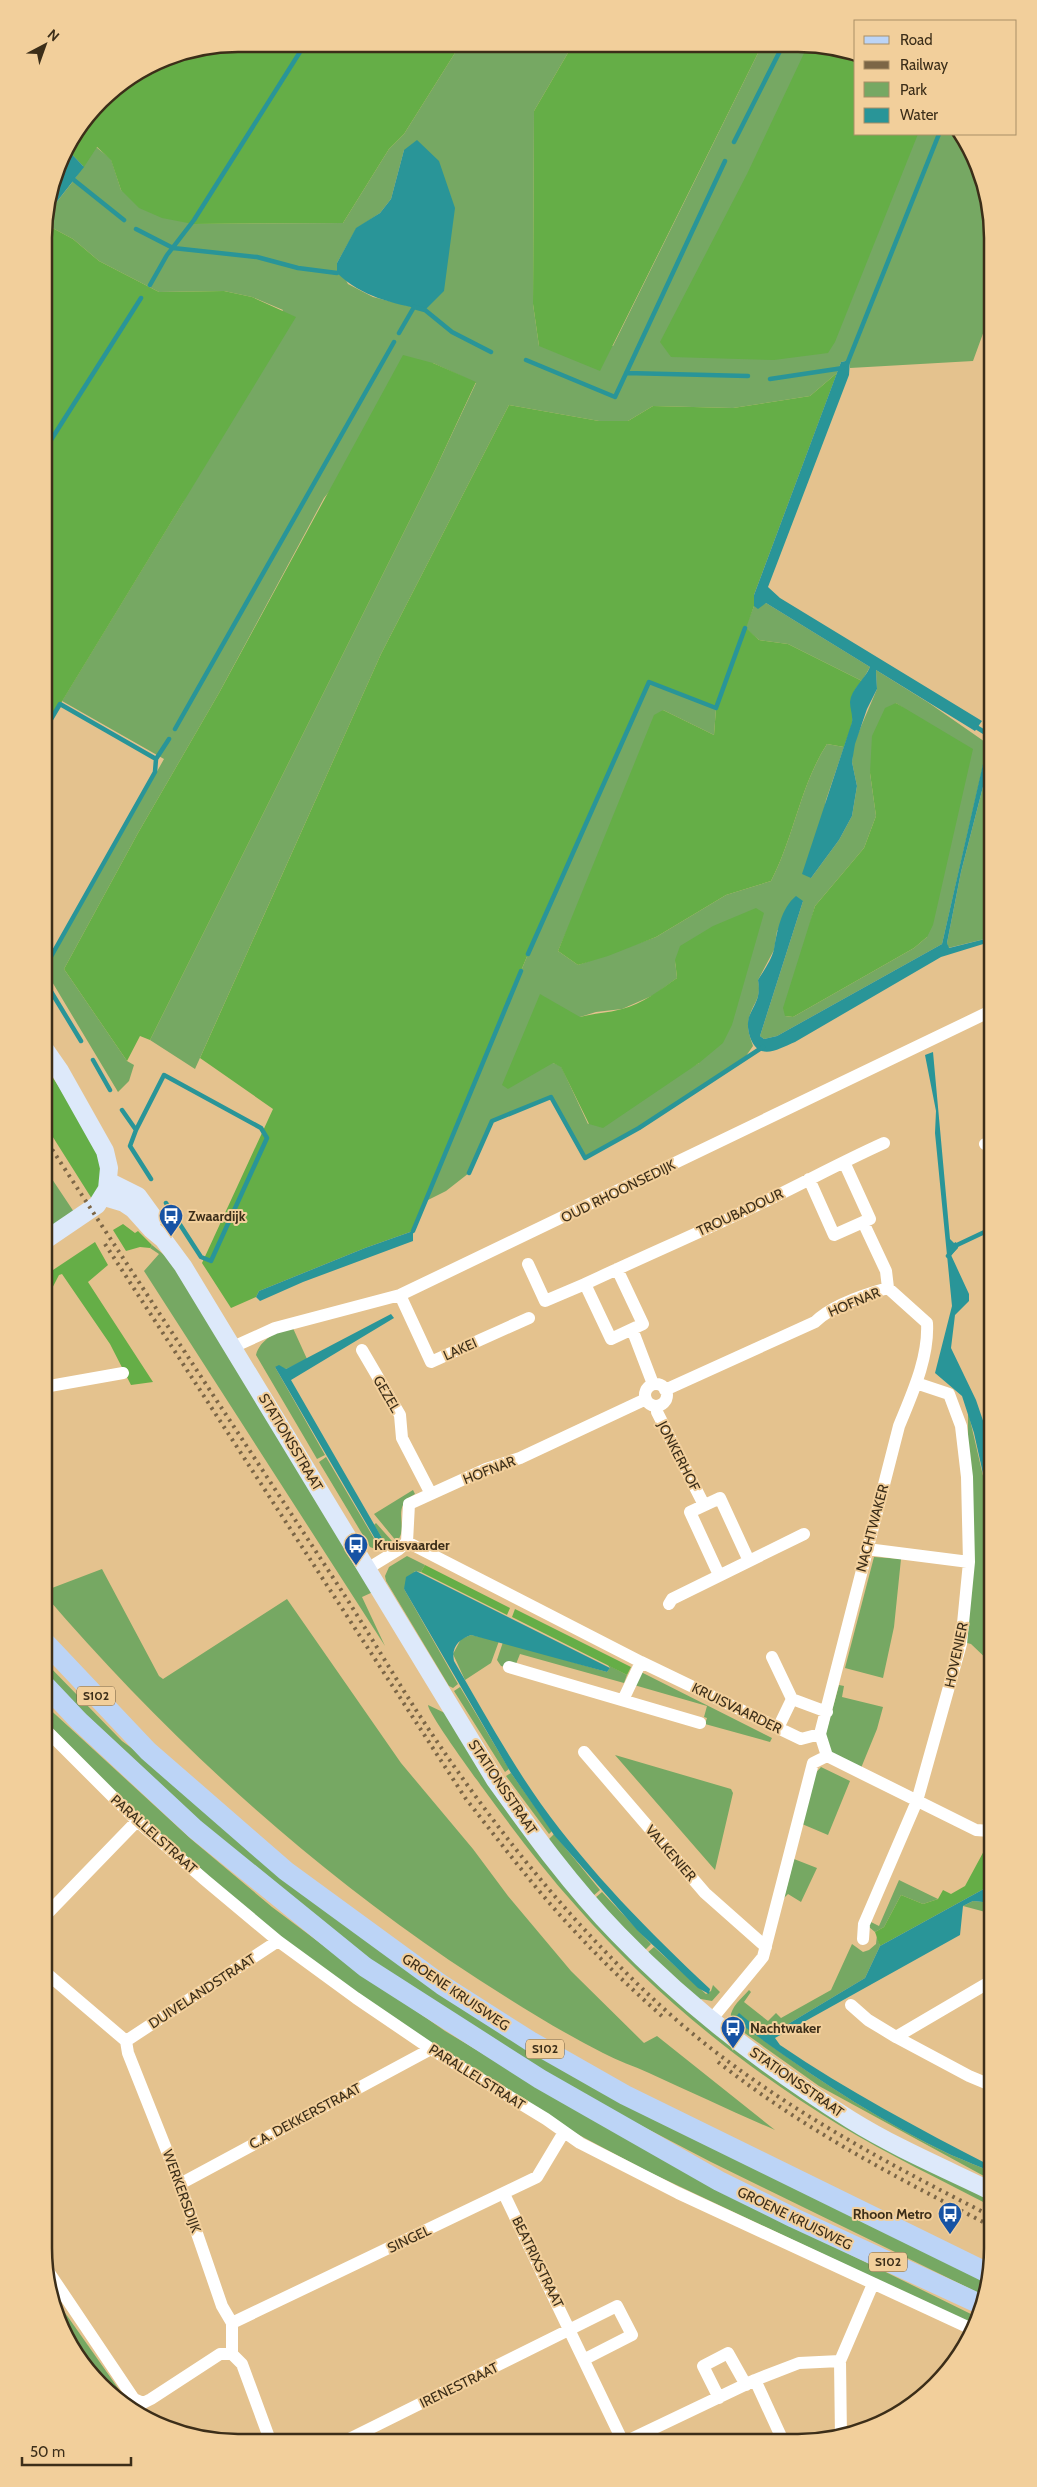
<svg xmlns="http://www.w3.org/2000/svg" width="1037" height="2487" viewBox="0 0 1037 2487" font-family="Cabin,sans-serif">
<rect width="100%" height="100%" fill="#e4c28e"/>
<path fill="#76a863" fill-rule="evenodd" d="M460,45L572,46L534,111L533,304L539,346H613L761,47H836L856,54V134H961L967,141L987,189L993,239V306L973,361L850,368V360L841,362L837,373L810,396L733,408L653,406L628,421H599L509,405L381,654L195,1069L150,1040L435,470L476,383L433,363L324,498L219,693L138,833L64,969L127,1061L134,1065L129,1081L118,1092L45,970L164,759L62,701L182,504L283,310L252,297L224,291L159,292L99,261L73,239L45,224L48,213L74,180L96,147L111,159L121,190L193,224L343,223L389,149L404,134ZM404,150L425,310L373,297L348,284L337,263L356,229L380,213L391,199Z
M766,603L870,667L862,681L788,644L759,640L745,628L754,606Z
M876,670L929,703L988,744L942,944L777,1036L764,1039L760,1036L803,901L777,931L774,950L758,980C762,999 753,1002 749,1018C746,1028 750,1037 753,1046L746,1056L639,1128L585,1158L551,1097L492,1120L469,1173L446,1191L426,1201L528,954L649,682L716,708L714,735L663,710L558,951L578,965L656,937L726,895L771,881C794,837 800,786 827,744L844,747L826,800L811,878L839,840L852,816L857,786L852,762L854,743L877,689ZM896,703L928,725L927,937L914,948L793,1017L785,1016L815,906L864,848L876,816L870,773ZM675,960L699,1063L588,1124L561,1066L553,1063L580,1017L596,1012L622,1009L654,995L677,978Z
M993,748V937L948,948L947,943L961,872Z
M44,1167L76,1215L44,1236Z
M152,1245L169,1259L373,1592L362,1597L385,1646L144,1271L159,1254L150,1248Z
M292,1326L307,1359L286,1369L275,1367L325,1455L317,1459L256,1355C260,1339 277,1332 292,1326Z
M968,1411L993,1519V1665L971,1644L967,1643Z
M326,1457L375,1540L382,1538L374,1525L376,1523L392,1541L378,1550L370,1547L319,1462Z
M413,1490L415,1494C389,1508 410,1525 397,1542L374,1514Z
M407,1556L425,1565L421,1572L415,1571L404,1589L458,1684L453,1688L449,1686L386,1581L385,1576L389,1567Z
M874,1557L901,1559L894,1627L883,1678L845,1668Z
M102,1569L159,1676L163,1679L287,1599L401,1763L473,1849L508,1896L571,1971L644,2043L657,2036L775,2130C733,2112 691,2092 649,2073C634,2066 618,2061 603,2053C550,2026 499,1993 449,1960C298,1857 163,1733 44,1594V1586L52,1588Z
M471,1635L499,1641L491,1663L465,1680L453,1654L461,1639Z
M503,1642L607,1672L610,1668L608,1665L627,1675L624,1683L520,1654L516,1664L505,1667L501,1666L497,1660Z
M44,1661L122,1741L168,1775L397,1962L988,2280L985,2296L711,2162L596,2102L511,2054L360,1953L250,1868L66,1696L44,1673Z
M641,1672L772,1738L770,1742L705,1724L707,1718L704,1717L707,1706L634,1685Z
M839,1685L844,1686L842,1697L883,1707L877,1729L861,1768L830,1752L825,1736Z
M460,1687L509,1769L505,1772L454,1691Z
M44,1704L191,1839L272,1907L344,1961L445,2031L485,2055L849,2254L979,2318L976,2326L649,2172L579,2135L417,2034L311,1961L199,1870L116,1793L44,1720Z
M428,1705L447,1714L499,1798L687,2009L993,2201V2207C941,2180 889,2155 839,2125C742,2066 651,1992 576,1906C542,1868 512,1828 482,1787C474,1776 428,1713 428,1705Z
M615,1755L731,1789L733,1793L715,1870Z
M821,1767L850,1781L828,1835L802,1824L812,1777Z
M511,1773L552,1831L549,1834L506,1776Z
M554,1834L600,1890L593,1896L548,1840Z
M794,1859L817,1868L801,1902L788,1894L784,1898Z
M899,1880L938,1899L923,1904L901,1895L884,1927L875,1932L869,1927V1921L879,1926Z
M602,1892L651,1944L645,1950L595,1898Z
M973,1901L993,1903V1914L963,1906Z
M877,1935L880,1946L865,1978L773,2033H763L739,2014L735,2019C802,2070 874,2118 951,2155C965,2161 979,2166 993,2173V2181L819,2086L732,2024C726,2011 740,2000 749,1990L751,1992L744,2002L768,2021L776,2013L781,2018L831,1990L852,1944L863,1952L869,1950L876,1944Z
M654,1947L706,1994L711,1991L713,1985L720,1992L712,2001L701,1999L699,2001L647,1953Z
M49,2290L132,2408C122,2401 109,2394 100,2385C78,2362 53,2322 49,2290Z"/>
<path fill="#65ae47" d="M239,44L460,45L404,134L389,149L343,223L193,224L162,218L139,208L121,190L111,160L97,147L84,167L67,149L110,92L164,59Z
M572,46L761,47L600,371L539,346L533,304L534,111Z
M807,47H836L856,54V134H918L835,342L828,353L774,360L671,357L660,342L747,174Z
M45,224L73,239L99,261L159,292L224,291L252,297L296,317L44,731Z
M403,355L433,363L476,382L435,470L150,1040L140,1036L127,1061L64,969L138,833L219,693Z
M837,373L754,595V606L746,628L759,640L788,644L862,681C848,697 853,697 853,715C853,725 847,738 844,747L827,744C800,786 794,837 771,881L726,895L656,937L608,956L578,965L558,951L654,715L663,710L714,735L716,708L649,682L528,954L413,1231L365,1248L259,1291L256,1297L231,1308L202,1263L273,1109L200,1058L381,654L509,405L599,421H628L653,406L733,408L810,396Z
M896,703L973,749L933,925L927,937L914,948L793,1017L785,1016L783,1008L815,906L864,848L876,816L870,773L872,736L885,708Z
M756,908L764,913L732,1025L723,1043L699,1063L603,1128L589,1124L561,1067L553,1063L508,1089L502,1085L540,994L580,1017C594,1013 608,1013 622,1009C642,1004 660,990 677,978L675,960L680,946L713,926Z
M44,1064C58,1086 100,1147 103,1170C104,1181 98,1190 92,1199L44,1123Z
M123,1224L135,1233L138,1231L152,1245L150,1248L140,1247L126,1251L113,1230Z
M95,1242L108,1265L88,1282L153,1382L131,1385L110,1344L62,1274L59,1275L44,1304V1276Z
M425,1565L510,1608L507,1615L421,1572Z
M515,1609L631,1667L627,1675L512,1617Z
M985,1849L993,1850L991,1885L880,1946L875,1932L884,1927L901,1895L923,1904L938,1899L943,1890L951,1894L965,1886Z"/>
<path fill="#299598" d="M417,140L439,161L455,208L444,291L425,310C392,303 362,297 337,273V263L356,228L380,213L391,199L404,150Z
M67,149L84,167L48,213L64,152Z
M850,360L849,375L768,587L780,598L982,721L975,731L876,670L877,689L867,709L855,744L852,762L857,786L852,816L839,840L811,878L802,874L852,722C853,715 850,709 850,702C851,689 865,679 870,667L766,603L758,609L754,606V595L841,362Z
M990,725L993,727V748L961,872L947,943L949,948L993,937V941L941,957L795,1042C778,1049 759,1062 750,1037C748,1031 747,1023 749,1017C755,1002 761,998 758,980C763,972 772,959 774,949C777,932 781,908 796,896L803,901L760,1036L764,1039L777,1036L942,944L988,742L983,736Z
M933,1052L950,1239L954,1243L956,1242L958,1248L951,1255L969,1294V1301L955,1315L951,1348L976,1400L993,1450V1519L974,1433L962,1396L935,1373L952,1306L935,1133L936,1111L925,1055Z
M413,1231V1241L303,1282L260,1301L256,1297L259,1291L365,1248Z
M391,1314L394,1318L291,1380L382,1538L377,1542L275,1367L279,1365L286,1369Z
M416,1571L610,1668L607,1672L471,1635C459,1639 451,1647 454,1661C482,1709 509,1759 541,1804C590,1872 649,1932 710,1989L709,1994L698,1988L637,1930L554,1835L511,1773L404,1589L406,1577Z
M993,1881V1903L973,1901L963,1906L960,1935L775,2038L780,2045C848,2091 919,2129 993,2167V2173C979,2166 965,2161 951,2155C874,2118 802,2070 734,2019L739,2013L763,2033H773L865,1978L880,1946L991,1885Z"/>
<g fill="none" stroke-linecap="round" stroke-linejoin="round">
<path stroke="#299598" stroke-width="4.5" d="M734,142L782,47
M74,180L124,220
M136,229L173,248L257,257L298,268L337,273
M150,285L167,255L194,220L305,44
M399,333L414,307L425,310L452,332L491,352
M526,360L615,397L725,161
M847,364L939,134
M626,373L748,376
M770,379L843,368
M44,451L141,298
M973,725L992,737L993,734
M175,729L394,342
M44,731L60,704L156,759L169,739
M528,954L649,682L716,708L745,628
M44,969L155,772L156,759
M44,980L81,1041
M93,1060L110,1090
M122,1110L136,1130L130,1146L151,1179
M136,1130L164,1075L261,1128L267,1138L211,1261L201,1257L166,1203
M469,1173L492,1121L551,1097L585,1158L639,1128L763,1047
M413,1231L521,971
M948,1256L957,1245L993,1228"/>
<path stroke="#fff" stroke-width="12" d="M985,1144L993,1141
M809,1179L834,1235L870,1219L844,1162
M863,1222L886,1271L888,1288
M528,1264L545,1301L585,1284
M617,1269L643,1324L611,1339L585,1284C647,1255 710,1228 772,1198C809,1180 846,1160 884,1143
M400,1295L431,1362L529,1318
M632,1329L653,1384
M233,1347L275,1328L400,1295L993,1010
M362,1350L400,1415L402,1438L431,1494
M645 1395a11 11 0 1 1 22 0a11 11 0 1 1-22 0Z
M44,1387L123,1373
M665,1390L815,1322C831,1306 866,1294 888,1288L927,1323C929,1358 912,1394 899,1426L820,1734
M657,1406V1412L704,1505
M407,1542L641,1662L801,1739L820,1734L827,1756L813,1763L763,1957L711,2020
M867,1549L969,1562
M367,1569L398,1550L407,1542L409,1504L486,1469L520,1458L646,1399
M719,1575L690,1512L720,1498L749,1561
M669,1604L672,1599L804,1534
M772,1657L792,1699
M509,1667L700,1723
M623,1700L641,1662
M44,1728L137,1821L205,1880L278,1941L356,1998L431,2049L546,2119L580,2143L678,2193L974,2330
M778,1728L792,1699L827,1712
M584,1752L705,1893L766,1947
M827,1756L976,1830L990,1831
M44,1917L137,1821
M863,1939L864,1924L917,1801L961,1644L969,1562L967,1477L961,1426L949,1394L916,1383
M44,1971L126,2041L128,2053L180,2184L222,2306L232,2323V2354L242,2364L270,2440
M851,2005L868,2020L896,2037
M126,2041L278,1941
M993,2086L969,2076L896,2037L993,1980
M180,2184L431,2049
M504,2194L623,2442
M46,2268L134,2399L143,2403L151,2399L220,2354H232
M232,2323L537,2177L564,2132
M755,2380L784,2443
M719,2398L703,2366L728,2353L746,2385
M841,2438L840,2361L873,2284
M347,2440L617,2306L632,2335L585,2359
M625,2442L755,2380L799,2363L840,2361"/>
<path stroke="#dde9fa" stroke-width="18" d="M108,1181L138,1196L154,1218
M104,1197L124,1203L133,1209L151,1229L163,1239L183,1266L495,1780C533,1833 572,1887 618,1934C687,2006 767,2067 851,2120C896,2148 946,2169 993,2192
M44,1241L97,1205L107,1189L109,1168L105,1151L60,1071L44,1048"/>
<path stroke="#bcd4f6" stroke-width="20" d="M44,1641L148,1751L286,1871L442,1985L530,2041L625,2095L990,2274
M44,1684L79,1721L195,1829L365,1967L540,2079L719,2181L794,2218L982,2305"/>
<path stroke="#7c6646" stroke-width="4" stroke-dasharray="2.5 5" stroke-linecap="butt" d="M44,1137C139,1283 235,1428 330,1573C360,1618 387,1665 416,1710C491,1825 578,1934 681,2024C775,2104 884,2162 993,2217
M105,1244L466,1799C503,1846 539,1894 581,1938C607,1966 635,1992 664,2018
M718,2062C803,2129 897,2178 993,2227"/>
</g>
<defs>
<symbol id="bus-pin" viewBox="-11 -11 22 30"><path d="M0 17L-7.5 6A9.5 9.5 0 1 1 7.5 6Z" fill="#1753a4" stroke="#f2cf9b"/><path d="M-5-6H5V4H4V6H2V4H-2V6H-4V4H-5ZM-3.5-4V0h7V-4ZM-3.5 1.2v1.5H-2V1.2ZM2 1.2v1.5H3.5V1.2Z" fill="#fff"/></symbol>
</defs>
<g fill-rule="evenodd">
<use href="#bus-pin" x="157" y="1202" width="28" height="38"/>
<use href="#bus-pin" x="342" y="1531" width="28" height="38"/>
<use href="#bus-pin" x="719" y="2014" width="28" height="38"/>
<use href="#bus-pin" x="936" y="2200" width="28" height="38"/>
</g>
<g text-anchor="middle" stroke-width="4" stroke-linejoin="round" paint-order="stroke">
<g fill="#f2cf9b" stroke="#735e40" stroke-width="1">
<rect x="77" y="1686.5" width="38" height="19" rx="4"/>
<rect x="526" y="2039.5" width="38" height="19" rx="4"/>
<rect x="869" y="2252.5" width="38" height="19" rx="4"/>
</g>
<g font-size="12" font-weight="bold" fill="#3c2e19">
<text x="96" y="1700">S102</text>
<text x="545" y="2053">S102</text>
<text x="888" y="2266">S102</text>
</g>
<g font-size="14" fill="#3c2e19" stroke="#f2cf9b">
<text transform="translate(618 1191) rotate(-26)" y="5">OUD RHOONSEDIJK</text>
<text transform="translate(740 1212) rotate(-25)" y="5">TROUBADOUR</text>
<text transform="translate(854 1302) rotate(-23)" y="5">HOFNAR</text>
<text transform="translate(460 1349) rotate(-24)" y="5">LAKEI</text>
<text transform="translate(387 1394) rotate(60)" y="5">GEZEL</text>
<text transform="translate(291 1442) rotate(59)" y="5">STATIONSSTRAAT</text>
<text transform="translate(679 1456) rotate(63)" y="5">JONKERHOF</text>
<text transform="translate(489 1470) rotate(-21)" y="5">HOFNAR</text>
<text transform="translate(872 1528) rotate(-75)" y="5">NACHTWAKER</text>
<text transform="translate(956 1655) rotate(-78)" y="5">HOVENIER</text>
<text transform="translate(737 1708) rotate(26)" y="5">KRUISVAARDER</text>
<text transform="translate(503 1787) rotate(56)" y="5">STATIONSSTRAAT</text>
<text transform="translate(154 1834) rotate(42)" y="5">PARALLELSTRAAT</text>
<text transform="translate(671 1853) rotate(49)" y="5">VALKENIER</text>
<text transform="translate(202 1991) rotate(-33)" y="5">DUIVELANDSTRAAT</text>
<text transform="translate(456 1992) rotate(34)" y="5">GROENE KRUISWEG</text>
<text transform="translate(477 2077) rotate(32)" y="5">PARALLELSTRAAT</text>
<text transform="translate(797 2082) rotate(35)" y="5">STATIONSSTRAAT</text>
<text transform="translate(305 2116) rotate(-28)" y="5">C.A. DEKKERSTRAAT</text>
<text transform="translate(182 2191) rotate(70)" y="5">WERKERSDIJK</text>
<text transform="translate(795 2218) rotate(26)" y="5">GROENE KRUISWEG</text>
<text transform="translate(409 2239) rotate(-25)" y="5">SINGEL</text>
<text transform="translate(538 2262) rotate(64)" y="5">BEATRIXSTRAAT</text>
<text transform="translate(459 2385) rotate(-26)" y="5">IRENESTRAAT</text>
</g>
<g font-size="14" font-weight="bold" fill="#3c2e19" stroke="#f2cf9b" text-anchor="start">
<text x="188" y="1221">Zwaardijk</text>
<text x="374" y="1550">Kruisvaarder</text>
<text x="750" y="2033">Nachtwaker</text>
<text x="932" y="2219" text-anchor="end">Rhoon Metro</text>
</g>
</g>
<path d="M0 0H1037V2487H0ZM238 52H798A186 186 0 0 1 984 238V2248A186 186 0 0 1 798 2434H238A186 186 0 0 1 52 2248V238A186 186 0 0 1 238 52Z" fill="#f2cf9b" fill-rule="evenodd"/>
<path fill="none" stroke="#3c2e19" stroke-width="2.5" d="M238 52H798A186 186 0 0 1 984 238V2248A186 186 0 0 1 798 2434H238A186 186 0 0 1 52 2248V238A186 186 0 0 1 238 52Z"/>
<rect x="854" y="20" width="162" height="115" fill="#f2cf9b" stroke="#a98f67"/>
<rect x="864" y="36" width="25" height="8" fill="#bcd4f6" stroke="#a98f67"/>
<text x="900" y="45" font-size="15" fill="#3c2e19">Road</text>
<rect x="864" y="61" width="25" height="8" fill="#7c6646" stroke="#a98f67"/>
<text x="900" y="70" font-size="15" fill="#3c2e19">Railway</text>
<rect x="864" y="82" width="25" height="15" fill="#76a863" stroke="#a98f67"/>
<text x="900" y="95" font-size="15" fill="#3c2e19">Park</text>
<rect x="864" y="108" width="25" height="15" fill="#299598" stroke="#a98f67"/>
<text x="900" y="120" font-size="15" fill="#3c2e19">Water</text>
<g transform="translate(45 45) rotate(41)" stroke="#f2cf9b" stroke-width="4" paint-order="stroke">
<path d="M0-4L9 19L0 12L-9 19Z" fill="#3c2e19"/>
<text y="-8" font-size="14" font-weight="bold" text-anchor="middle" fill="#3c2e19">N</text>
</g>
<path d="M22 2457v8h109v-8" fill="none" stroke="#3c2e19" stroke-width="2.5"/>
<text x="30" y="2457" font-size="15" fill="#3c2e19" stroke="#f2cf9b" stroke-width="4" paint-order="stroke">50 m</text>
</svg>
